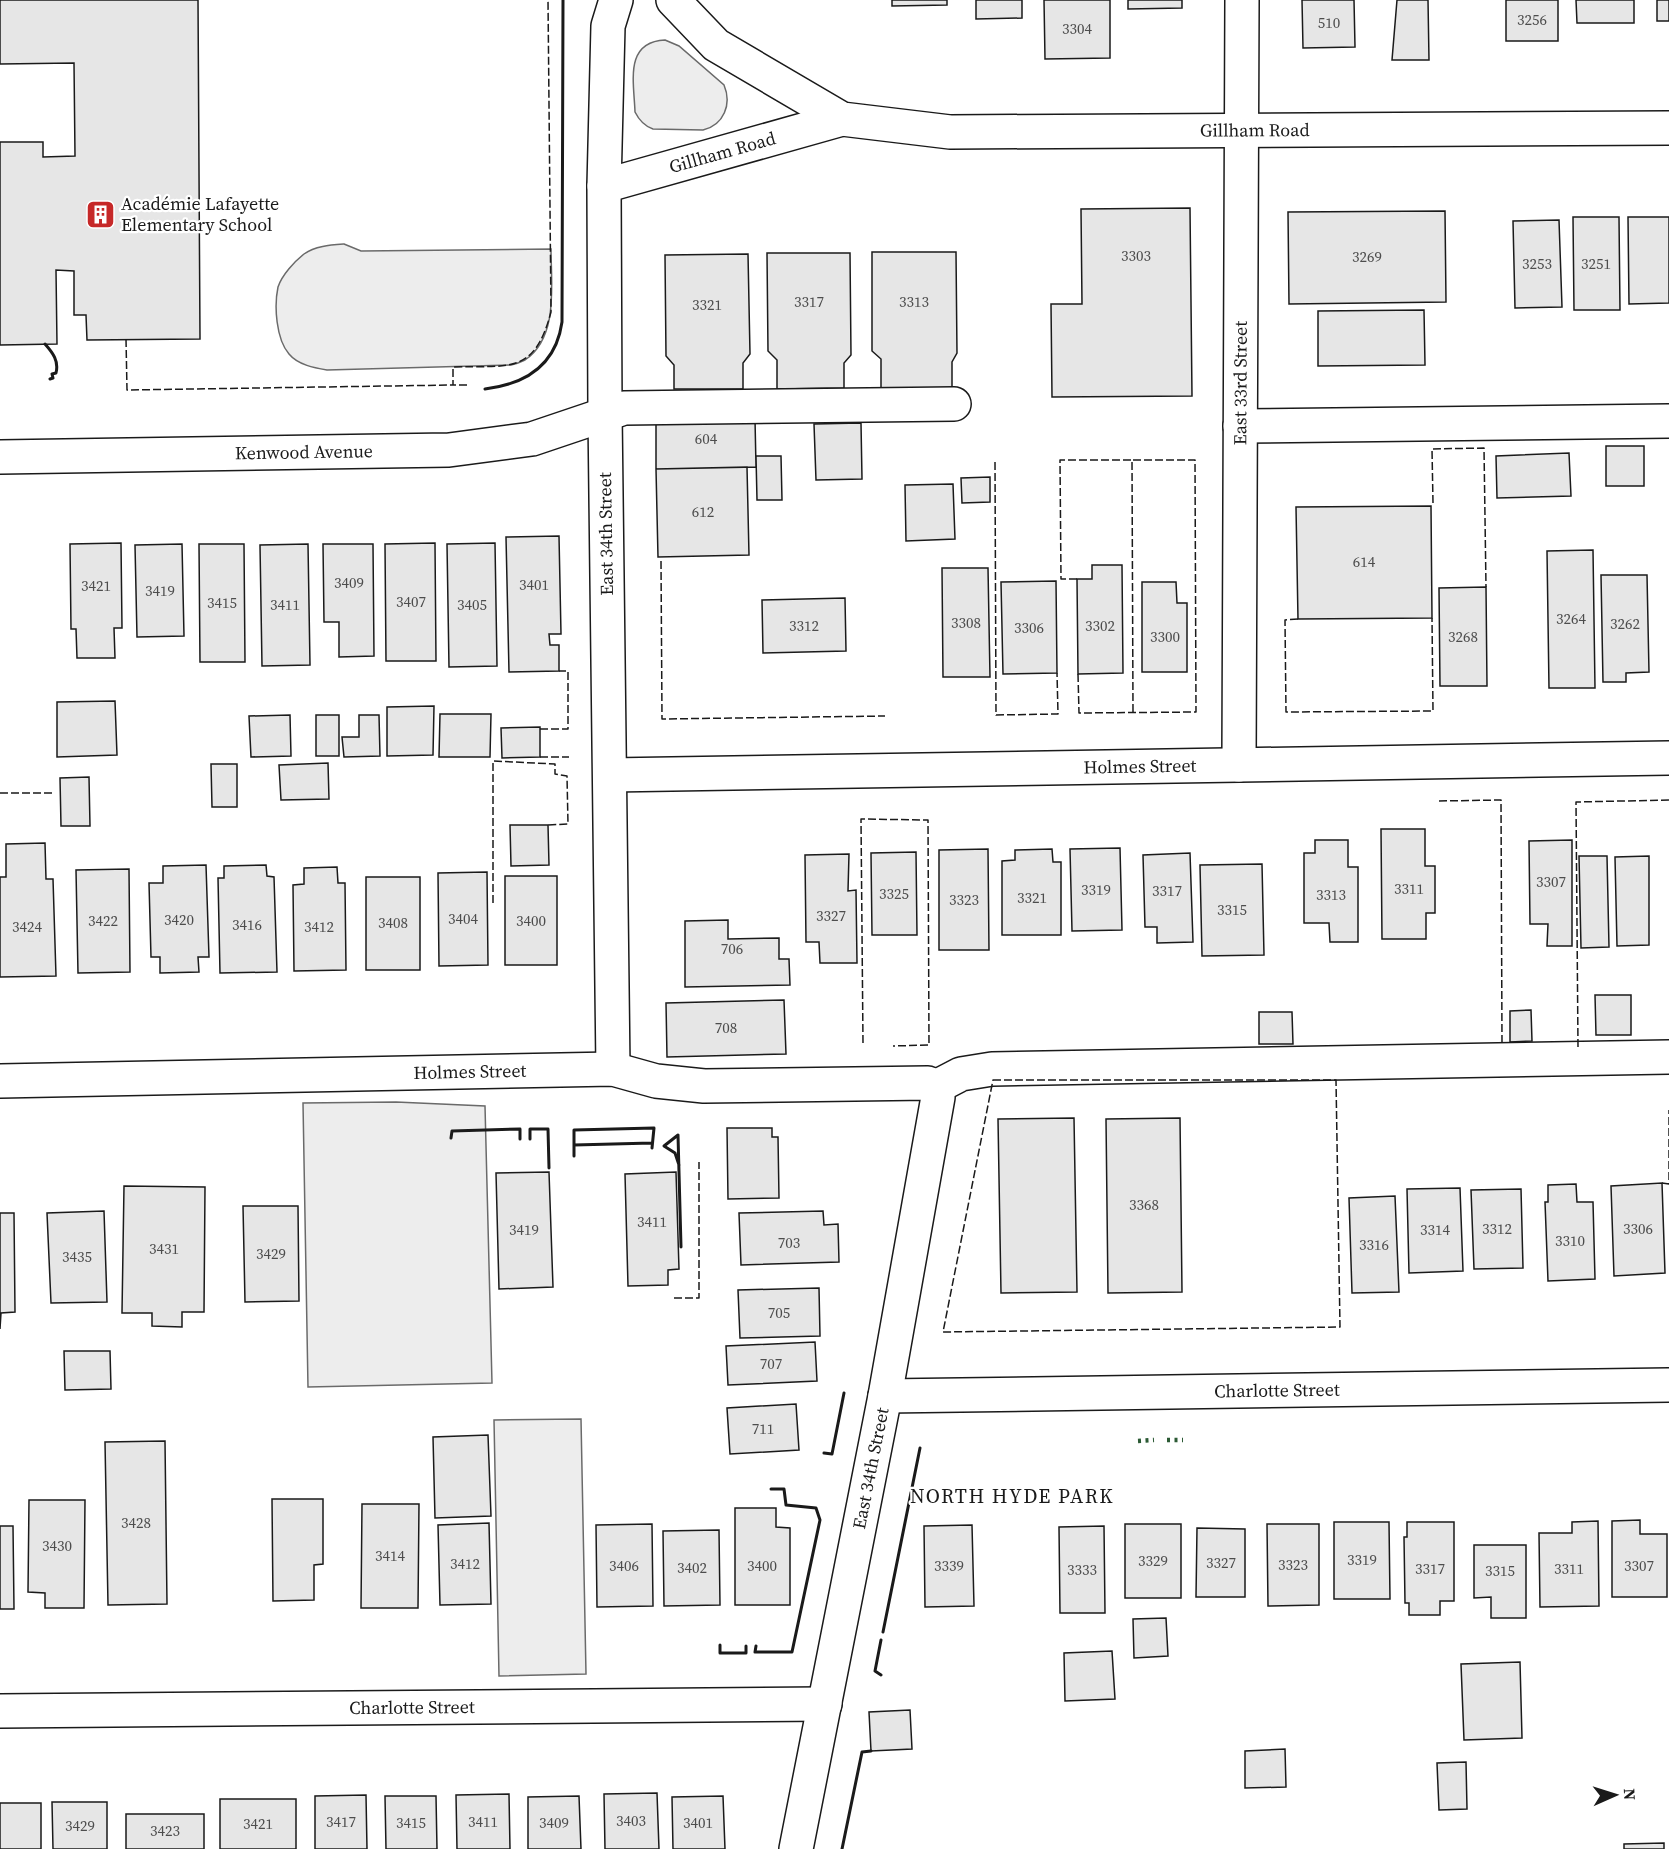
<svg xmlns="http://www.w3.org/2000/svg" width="1669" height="1849" viewBox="0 0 1669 1849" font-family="'Source Serif 4',serif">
<rect width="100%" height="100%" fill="#fff"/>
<path fill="#ededed" stroke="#6a6a6a" stroke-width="1.5" d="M665,40L679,46L724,85C732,104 724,125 703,130L653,129C644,126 639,120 635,112C634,82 624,42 665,40Z
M344,244L361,251L551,249C551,284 559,337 525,360C521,362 515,364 511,365L327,370C315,368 298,365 289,354C276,339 274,306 278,287C282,275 294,262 304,254C315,246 330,245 344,244Z
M396,1102L485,1106L492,1383L308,1387L303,1103Z
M581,1419L586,1674L499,1676L494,1420Z"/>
<path fill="#e6e6e6" stroke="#1a1a1a" stroke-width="1.5" d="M0,0H198L200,339L87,340L86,315H74V271L56,270L57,344L0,345V142H43V157L75,156L74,63L0,64Z
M892,0H947V5L892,6Z
M976,0H1022V18L976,19Z
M1044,0H1110V58L1045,59Z
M1128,0H1182V8L1128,9Z
M1302,0H1354L1355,47L1303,48Z
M1397,0H1428L1429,60H1392Z
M1506,0H1558V41H1506Z
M1576,0H1634V23H1577Z
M1657,0H1669V21H1657Z
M1190,208L1192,396L1052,397L1051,304H1082L1081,209Z
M1445,211L1446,302L1289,304L1288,212Z
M1573,217H1619L1620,310H1574Z
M1628,217H1669V303L1629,304Z
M1559,220L1562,307L1515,308L1513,221Z
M872,252H956L957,353L952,362V388L881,389V359L872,351Z
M767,253H850L851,355L844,363V388L777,389V360L768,351Z
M748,254L750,354L743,363V389H674V365L666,356L665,255Z
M1424,310L1425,365L1318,366V311Z
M755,419L756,467L656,469V422Z
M861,423L862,479L816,480L814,424Z
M1606,446H1644V486H1606Z
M1569,453L1571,496L1497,498L1496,456Z
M756,456H781L782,500H757Z
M747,467L749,555L658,557L656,469Z
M990,477V502L962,503L961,478Z
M953,484L955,539L906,541L905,485Z
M1431,506L1432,618L1298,619L1296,507Z
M559,536L561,634H549L550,645H559V671L509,672L506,537Z
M121,543L122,628H114L115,658H77L76,629H71L70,544Z
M435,543L436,661H386L385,544Z
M495,543L497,666L449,667L447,544Z
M182,544L184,636L137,637L135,545Z
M199,544H244L245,662H200Z
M308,544L310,665L262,666L260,545Z
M323,544H373L374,656L339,657V622H324Z
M1593,550L1595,688H1549L1547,551Z
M1092,565H1122L1123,673L1078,674L1077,579H1092Z
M942,568H988L990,677H943Z
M1601,575H1647L1649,672L1626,673V682H1603Z
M1056,581L1057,673L1003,674L1001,582Z
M1142,582H1176L1177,603H1187V672H1142Z
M1486,587L1487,686H1440L1439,588Z
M845,598L846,651L763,653L762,600Z
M115,701L117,755L57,757V702Z
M434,706L433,755L387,756V707Z
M440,714H491L490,757H439Z
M290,715L291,756L251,757L249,716Z
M316,715H339V756H316Z
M359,715H379L380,756L344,757L342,737H359Z
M540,727V757L502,758L501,728Z
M328,763L329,799L281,800L279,765Z
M211,764H237V807H212Z
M89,777L90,826H61L60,778Z
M510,825H548L549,865L511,866Z
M1381,829H1425V866H1435V913H1426V939H1382Z
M1315,840H1348V867H1358V942H1330L1329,923H1304V853H1315Z
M1572,840V946H1547L1548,924H1530L1529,841Z
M45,843L46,879H53L56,976L0,977V877H6V844Z
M1120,848L1122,930L1072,931L1070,849Z
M988,849L989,950H939V850Z
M1052,849L1053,862H1061V935H1002V861L1015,860V850Z
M916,852L917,935H872L871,853Z
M1190,853L1193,942L1157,943V927H1145L1143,855Z
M849,854L848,891L856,890L857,963H820L819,942H806L805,855Z
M1579,856H1607L1609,947L1581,948Z
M1649,856V945L1617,946L1615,857Z
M1262,864L1264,955L1202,956L1200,865Z
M206,865L209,957H198L199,972L160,973V957H151L149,883H163V866Z
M266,865L267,876L274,877L277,972L220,973L218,878H224V866Z
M337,867L338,883H345L346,970L294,971L293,885L304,884V868Z
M129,869L130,972L78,973L76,870Z
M487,872L488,965L439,966L438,873Z
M505,876H557V965H505Z
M366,877H420V970H366Z
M728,920V939L779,938V959H789L790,985L685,987V921Z
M1595,995H1631V1035H1596Z
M784,1000L786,1054L667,1057L666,1003Z
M1531,1010L1532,1041L1510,1042V1011Z
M1259,1012H1292L1293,1044H1259Z
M1074,1118L1077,1292L1001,1293L998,1119Z
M1180,1118L1182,1292L1108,1293L1106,1119Z
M727,1128H772V1137H778L779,1198L728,1199Z
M549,1172L553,1287L499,1289L496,1173Z
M676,1172L679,1269L668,1270V1285L628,1286L625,1174Z
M1662,1183L1665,1273L1614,1276L1611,1186Z
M1576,1184L1577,1202H1593L1595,1279L1548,1281L1545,1202H1548V1185Z
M124,1186L205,1187L204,1312H182V1327L152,1326V1313H122Z
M1460,1188L1463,1271L1409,1273L1407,1189Z
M1521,1189L1523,1268L1474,1269L1471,1190Z
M1395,1196L1399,1292L1352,1293L1349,1198Z
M243,1206H298L299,1301L245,1302Z
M104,1211L107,1302L51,1303L47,1213Z
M823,1211L824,1225L838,1224L839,1262L741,1265L739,1213Z
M0,1213H14L15,1312L1,1313L0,1329Z
M819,1288L820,1336L740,1338L738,1290Z
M815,1342L817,1381L728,1385L726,1346Z
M64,1351H110L111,1389L65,1390Z
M796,1404L799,1450L730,1454L727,1408Z
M488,1435L491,1516L435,1518L433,1437Z
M165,1441L167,1604L108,1605L105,1442Z
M272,1499H323V1564L314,1565V1600L273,1601Z
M29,1500H85L84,1608H45V1593L28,1592Z
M362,1504H419L418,1608H361Z
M735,1508H776V1527L790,1528V1605H735Z
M1640,1520V1534H1667V1597H1612V1521Z
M1598,1521L1599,1606L1540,1607L1539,1533H1572V1522Z
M1334,1522H1389L1390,1599H1334Z
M1407,1522H1454V1601H1440V1615H1409V1603H1405L1404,1537H1407Z
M489,1523L491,1604L440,1605L438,1525Z
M652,1524L653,1606L597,1607L596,1525Z
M1125,1524H1181V1598H1125Z
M1267,1524H1319V1605L1268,1606Z
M972,1525L974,1606L925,1607L924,1526Z
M0,1526H13L14,1609H0Z
M1104,1526L1105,1613H1060L1059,1527Z
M1197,1528L1245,1529V1597H1196Z
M719,1530L720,1605L664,1606L663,1531Z
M1474,1545H1526V1618H1491V1597L1474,1598Z
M1166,1618L1168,1656L1134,1658L1133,1619Z
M1112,1651L1115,1699L1065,1701L1064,1653Z
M1520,1662L1522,1738L1464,1740L1461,1664Z
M910,1710L912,1749L871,1751L869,1712Z
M1285,1749L1286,1787L1245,1788V1751Z
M1466,1762L1467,1809L1439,1810L1437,1763Z
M657,1793L659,1849H605L604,1794Z
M509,1794L510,1849H457L456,1795Z
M366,1795L367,1849H315V1796Z
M385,1796H436L437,1849H386Z
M579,1796L581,1849H528V1797Z
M723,1796L725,1849H673L672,1797Z
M220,1799H296V1849H220Z
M52,1802H107V1849H53Z
M0,1803H41V1849H0Z
M126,1814H204V1849H126Z
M1664,1843V1849H1624V1844Z"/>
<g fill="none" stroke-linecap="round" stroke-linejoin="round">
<defs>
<g id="minor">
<path id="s1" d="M673,0L716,45L842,119L950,132L1669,128"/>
<path id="s2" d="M604,186L842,119"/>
<path d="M1240,426L1669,421"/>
<path id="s3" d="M0,457L449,450L532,439L624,408L954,404"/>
<path id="s4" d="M1239,765L1242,0"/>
<path id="s5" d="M610,775L1669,758"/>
<path d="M613,1069L605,413L604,186L608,26L616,0"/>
<path id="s6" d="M0,1081L613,1069L656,1081L704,1086L928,1083L936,1087"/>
<path d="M936,1087L961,1074L992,1069L1669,1057"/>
<path id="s7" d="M885,1396L1669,1385"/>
<path id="s8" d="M0,1711L825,1704"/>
<path id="s9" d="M796,1849L885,1396L938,1097L936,1087"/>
</g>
</defs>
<use href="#minor" stroke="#1a1a1a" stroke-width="36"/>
<use href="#minor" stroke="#fff" stroke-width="33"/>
<path stroke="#2b5a34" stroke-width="4.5" stroke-dasharray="3 4.5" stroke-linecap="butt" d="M1167,1440H1183
M1138,1441L1154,1440"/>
<path stroke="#1a1a1a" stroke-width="1.5" stroke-dasharray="8 3" stroke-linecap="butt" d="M126,339L127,390L453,385
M467,385H453V367C509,365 534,376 551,312L548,0
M995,462L996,715L1058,714L1057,673
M1433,503L1432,449L1484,448L1486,587
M661,561L662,719L885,716
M1077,579H1061L1060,460H1132
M1298,619L1285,620L1286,712L1433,711L1432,618
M1078,674L1079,713L1196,712L1195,460H1132L1133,712
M540,729H568V671H559
M540,757H569
M0,793H55
M1439,801L1501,800L1502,1043
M493,903V761L555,764V774L567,776L568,824L548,825
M863,1043L861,819L928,820L929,1045L893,1046
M1578,1047L1576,802L1669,800
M993,1080H1336L1340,1327L943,1332Z
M1662,1183L1669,1184V1110
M674,1298H699V1162"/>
<path stroke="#1a1a1a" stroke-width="3" d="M45,344C53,353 59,361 56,373L52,374L53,378L50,379
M485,389C526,384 556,365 562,322L563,0
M451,1138L452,1131L520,1129V1139
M530,1139V1129H548L549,1168
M574,1145L652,1143
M574,1156V1130L654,1128L652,1148
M679,1165L675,1153L664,1146L678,1135L681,1247
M824,1453L832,1454L844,1393
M883,1632L920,1448
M720,1645V1653H746V1646
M756,1646L755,1652H792L820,1520L816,1508L786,1505L784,1489H771
M881,1675L875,1671L881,1640
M842,1849L862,1752L871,1751"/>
</g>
<defs>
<symbol id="building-square" viewBox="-11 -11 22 22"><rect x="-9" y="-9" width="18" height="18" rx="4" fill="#c62828" stroke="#fff"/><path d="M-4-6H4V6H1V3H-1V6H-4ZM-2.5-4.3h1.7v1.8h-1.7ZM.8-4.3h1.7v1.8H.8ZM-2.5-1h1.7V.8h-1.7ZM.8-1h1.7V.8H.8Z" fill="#fff"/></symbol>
</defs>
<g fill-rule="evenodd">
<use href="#building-square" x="84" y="198" width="33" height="33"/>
</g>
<g text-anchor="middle" stroke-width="4.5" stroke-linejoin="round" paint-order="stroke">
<g font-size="15" fill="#4d4d4d">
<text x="1532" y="25">3256</text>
<text x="1329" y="28">510</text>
<text x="1077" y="34">3304</text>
<text x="1136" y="261">3303</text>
<text x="1367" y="262">3269</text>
<text x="1537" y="269">3253</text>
<text x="1596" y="269">3251</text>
<text x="809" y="307">3317</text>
<text x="914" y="307">3313</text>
<text x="707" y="310">3321</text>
<text x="706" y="444">604</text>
<text x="703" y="517">612</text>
<text x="1364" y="567">614</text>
<text x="349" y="588">3409</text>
<text x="534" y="590">3401</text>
<text x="96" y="591">3421</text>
<text x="160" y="596">3419</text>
<text x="411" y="607">3407</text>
<text x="222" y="608">3415</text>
<text x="285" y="610">3411</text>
<text x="472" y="610">3405</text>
<text x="1571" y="624">3264</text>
<text x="966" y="628">3308</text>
<text x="1625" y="629">3262</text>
<text x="804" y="631">3312</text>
<text x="1100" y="631">3302</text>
<text x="1029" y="633">3306</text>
<text x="1165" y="642">3300</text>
<text x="1463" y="642">3268</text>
<text x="1551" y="887">3307</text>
<text x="1409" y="894">3311</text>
<text x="1096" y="895">3319</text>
<text x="1167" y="896">3317</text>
<text x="894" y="899">3325</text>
<text x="1331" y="900">3313</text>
<text x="1032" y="903">3321</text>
<text x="964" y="905">3323</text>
<text x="1232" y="915">3315</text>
<text x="831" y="921">3327</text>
<text x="463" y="924">3404</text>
<text x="179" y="925">3420</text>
<text x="103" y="926">3422</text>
<text x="531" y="926">3400</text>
<text x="393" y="928">3408</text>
<text x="247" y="930">3416</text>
<text x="27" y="932">3424</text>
<text x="319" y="932">3412</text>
<text x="732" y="954">706</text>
<text x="726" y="1033">708</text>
<text x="1144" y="1210">3368</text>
<text x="652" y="1227">3411</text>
<text x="1497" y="1234">3312</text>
<text x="1638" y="1234">3306</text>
<text x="524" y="1235">3419</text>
<text x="1435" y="1235">3314</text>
<text x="1570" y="1246">3310</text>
<text x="789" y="1248">703</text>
<text x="1374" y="1250">3316</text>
<text x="164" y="1254">3431</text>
<text x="271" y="1259">3429</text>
<text x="77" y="1262">3435</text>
<text x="779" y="1318">705</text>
<text x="771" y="1369">707</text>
<text x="763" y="1434">711</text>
<text x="136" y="1528">3428</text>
<text x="57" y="1551">3430</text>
<text x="390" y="1561">3414</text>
<text x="1362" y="1565">3319</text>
<text x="1153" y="1566">3329</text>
<text x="1221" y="1568">3327</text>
<text x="465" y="1569">3412</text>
<text x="1293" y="1570">3323</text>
<text x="624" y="1571">3406</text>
<text x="762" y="1571">3400</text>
<text x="949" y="1571">3339</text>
<text x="1639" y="1571">3307</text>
<text x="692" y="1573">3402</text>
<text x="1430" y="1574">3317</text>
<text x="1569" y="1574">3311</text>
<text x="1082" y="1575">3333</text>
<text x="1500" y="1576">3315</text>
<text x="631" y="1826">3403</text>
<text x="341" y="1827">3417</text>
<text x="483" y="1827">3411</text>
<text x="411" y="1828">3415</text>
<text x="554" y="1828">3409</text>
<text x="698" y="1828">3401</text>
<text x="258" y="1829">3421</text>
<text x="80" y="1831">3429</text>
<text x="165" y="1836">3423</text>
</g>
<g font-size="18" fill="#1a1a1a" stroke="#fff">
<text dy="6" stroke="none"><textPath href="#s1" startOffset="622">Gillham Road</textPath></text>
<text dy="6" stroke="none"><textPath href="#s2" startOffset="123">Gillham Road</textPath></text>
<text dy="6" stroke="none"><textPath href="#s4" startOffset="382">East 33rd Street</textPath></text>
<text dy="6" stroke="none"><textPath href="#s3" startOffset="304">Kenwood Avenue</textPath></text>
<text transform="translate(606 534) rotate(-91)" y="6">East 34th Street</text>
<text dy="6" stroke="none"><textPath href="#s5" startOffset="530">Holmes Street</textPath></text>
<text dy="6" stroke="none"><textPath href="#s6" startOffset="470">Holmes Street</textPath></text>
<text dy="6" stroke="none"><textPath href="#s7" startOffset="392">Charlotte Street</textPath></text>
<text dy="6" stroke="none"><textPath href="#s9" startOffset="388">East 34th Street</textPath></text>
<text dy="6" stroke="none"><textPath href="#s8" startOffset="412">Charlotte Street</textPath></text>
</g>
<g font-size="18" fill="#1a1a1a" stroke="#fff" text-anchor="start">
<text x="121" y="210">Académie Lafayette<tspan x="121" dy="21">Elementary School</tspan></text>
</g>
<g font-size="20" letter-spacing="1.5" fill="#1a1a1a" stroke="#fff">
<text x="1012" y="1503">NORTH HYDE PARK</text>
</g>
</g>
<g transform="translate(1615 1795) rotate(87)" stroke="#ffffff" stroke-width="4.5" paint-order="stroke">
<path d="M0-4.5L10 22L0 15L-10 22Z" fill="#1a1a1a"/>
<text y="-9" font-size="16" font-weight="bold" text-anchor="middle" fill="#1a1a1a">N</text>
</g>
</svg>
